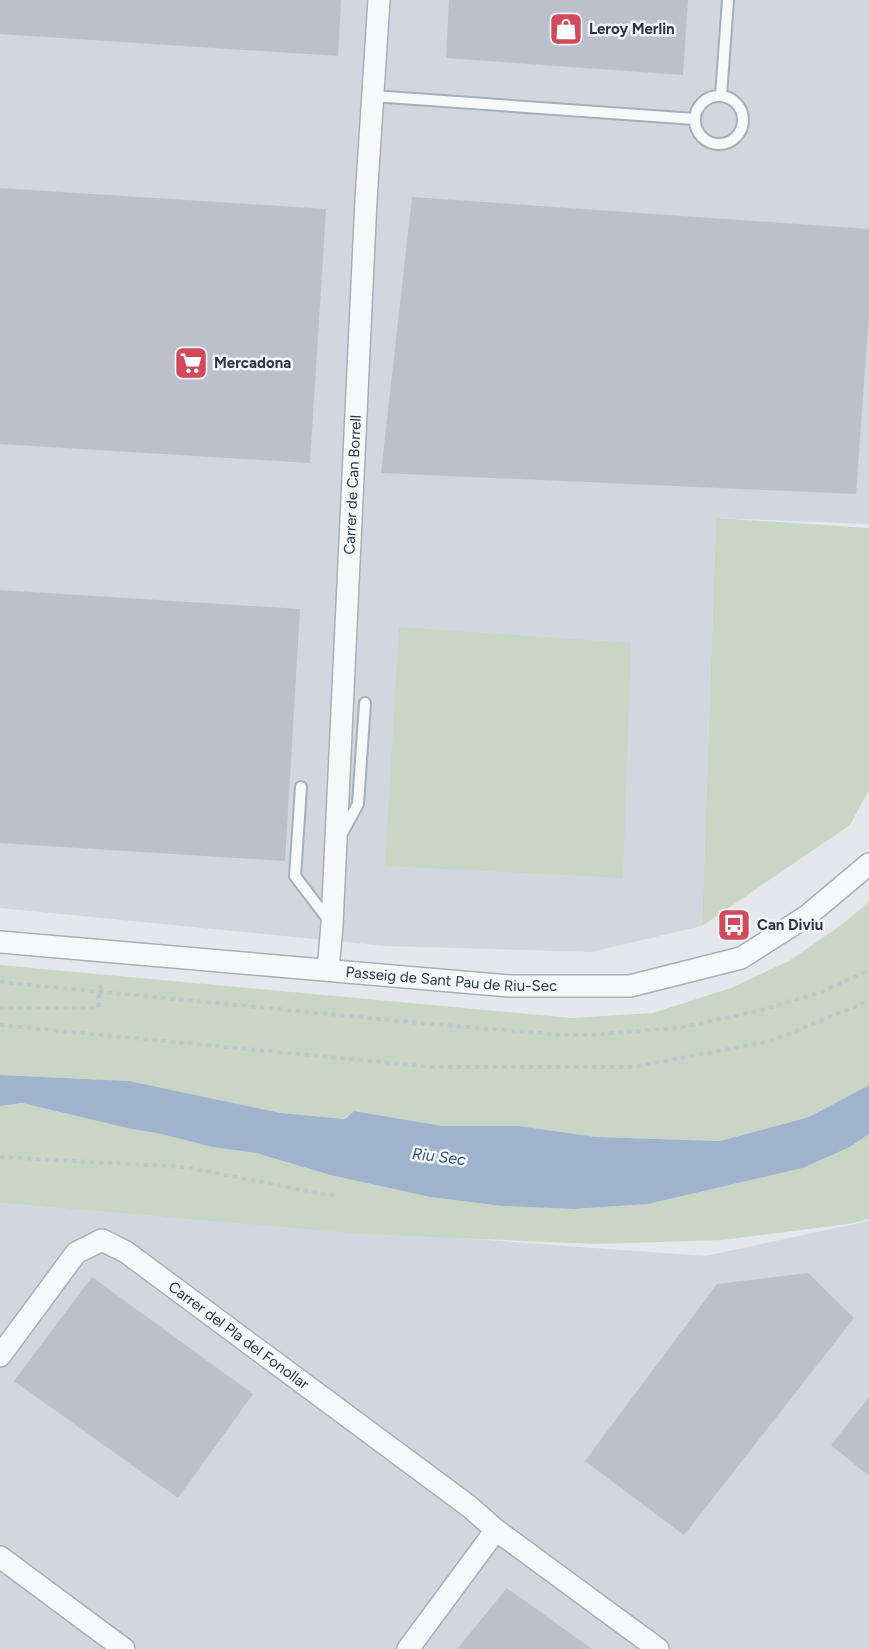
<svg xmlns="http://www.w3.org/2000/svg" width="869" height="1649" viewBox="0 0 869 1649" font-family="Figtree,sans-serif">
<rect width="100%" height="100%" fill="#e4e7ec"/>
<path fill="#d2d6de" d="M0,0H869V524L716,518L702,926L591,952L387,946L0,908Z
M0,1203L142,1215L705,1256L869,1221V1649H0Z"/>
<path fill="#c9d6c5" d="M716,518L869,528V790L850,825L702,926Z
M399,627L631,643L623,878L385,866Z
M869,902V1085L809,1117L720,1141L596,1137L519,1126H443L354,1111L345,1119L281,1113L129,1081L0,1075V965L572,1018L653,1013L731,988L789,961L840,926Z
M22,1103L127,1128L161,1134L212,1147L256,1153L330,1175L430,1197L501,1206L574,1209L648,1204L803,1168L850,1147L869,1134V1219L848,1224L722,1240L598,1244L365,1234L0,1203V1106Z"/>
<path fill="#9fb4cc" d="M0,1075L129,1081L281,1113L345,1119L354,1111L443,1126H519L596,1137L720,1141L809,1117L869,1085V1134L850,1147L803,1168L648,1204L574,1209L501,1206L430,1197L330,1175L256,1153L212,1147L161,1134L127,1128L22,1103L0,1106Z"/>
<path fill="#bbc0ca" d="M0,0H341L338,56L0,34Z
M449,0H688L683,75L446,58Z
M0,188L326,209L310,463L0,444Z
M412,197L869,229V315L856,494L381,473Z
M0,590L300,609L285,861L0,843Z
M808,1273L854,1318L684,1535L585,1461L717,1284Z
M92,1277L253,1394L178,1498L14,1381Z
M869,1397V1476L831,1445Z
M507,1588L592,1649H457Z"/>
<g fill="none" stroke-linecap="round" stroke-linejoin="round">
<defs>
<path id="service" d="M373,96L695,119
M721,96L728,0
M695 120a24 24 0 1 1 48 0a24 24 0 1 1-48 0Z
M301,787L295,876L330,922
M341,835L358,804L365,703"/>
<g id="minor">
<path id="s1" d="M0,942L509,986H630L741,958L807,916L869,864"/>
<path id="s2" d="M328,970L332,925L366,200L379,0"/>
<path id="s3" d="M0,1356L76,1253L102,1240L126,1252L470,1507L496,1530L408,1649"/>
<path d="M496,1530L658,1649"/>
<path d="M0,1557L124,1649"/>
</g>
</defs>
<use href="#service" stroke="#a9aeb7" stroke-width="14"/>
<use href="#minor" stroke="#a9aeb7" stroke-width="24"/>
<path stroke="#c2c5cb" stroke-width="4" stroke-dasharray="4.5 4.5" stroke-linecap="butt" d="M0,982L420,1023L563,1035H592L684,1027L758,1011L823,991L869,970
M0,1008H98L101,982
M0,1025L432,1067H633L771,1041L869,1001
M0,1157L184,1167L334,1196"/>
<use href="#service" stroke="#f7f8fa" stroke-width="10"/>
<use href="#minor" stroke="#f7f8fa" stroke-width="21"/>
</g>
<defs>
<symbol id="shop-square" viewBox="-11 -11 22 22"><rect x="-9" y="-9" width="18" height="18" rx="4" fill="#d1495b" stroke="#f4f6f9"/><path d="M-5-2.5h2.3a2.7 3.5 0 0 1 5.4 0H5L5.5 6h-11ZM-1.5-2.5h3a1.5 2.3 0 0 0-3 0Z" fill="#fff"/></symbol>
<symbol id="supermarket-square" viewBox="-11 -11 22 22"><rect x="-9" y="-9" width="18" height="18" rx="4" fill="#d1495b" stroke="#f4f6f9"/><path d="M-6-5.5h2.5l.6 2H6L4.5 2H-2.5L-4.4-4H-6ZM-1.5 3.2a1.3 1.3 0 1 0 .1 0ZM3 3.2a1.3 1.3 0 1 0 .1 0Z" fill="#fff"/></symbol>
<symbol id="bus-square" viewBox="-11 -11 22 22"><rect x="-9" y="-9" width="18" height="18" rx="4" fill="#d1495b" stroke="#f4f6f9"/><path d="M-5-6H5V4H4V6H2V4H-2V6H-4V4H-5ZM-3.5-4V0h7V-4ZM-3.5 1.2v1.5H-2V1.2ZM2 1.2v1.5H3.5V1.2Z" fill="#fff"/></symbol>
</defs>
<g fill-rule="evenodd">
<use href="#shop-square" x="547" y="10" width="38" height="38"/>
<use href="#supermarket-square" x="172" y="344" width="38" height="38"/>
<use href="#bus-square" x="715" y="906" width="38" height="38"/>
</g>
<g text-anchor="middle" stroke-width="5" stroke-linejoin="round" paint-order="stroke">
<g font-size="15" font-weight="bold" fill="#2b3445" stroke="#f4f6f9" text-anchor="start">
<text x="589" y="34">Leroy Merlin</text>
<text x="214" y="368">Mercadona</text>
<text x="757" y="930">Can Diviu</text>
</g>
<g font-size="15" fill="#2b3445" stroke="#f4f6f9">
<text dy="5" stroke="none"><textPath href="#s2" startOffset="486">Carrer de Can Borrell</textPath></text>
<text dy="5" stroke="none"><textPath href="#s1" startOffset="453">Passeig de Sant Pau de Riu-Sec</textPath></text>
<text dy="5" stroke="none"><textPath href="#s3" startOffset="324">Carrer del Pla del Fonollar</textPath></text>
</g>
<g font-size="16" font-style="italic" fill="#34527a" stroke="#f4f6f9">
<text transform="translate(439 1156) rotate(7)" y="6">Riu Sec</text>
</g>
</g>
</svg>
